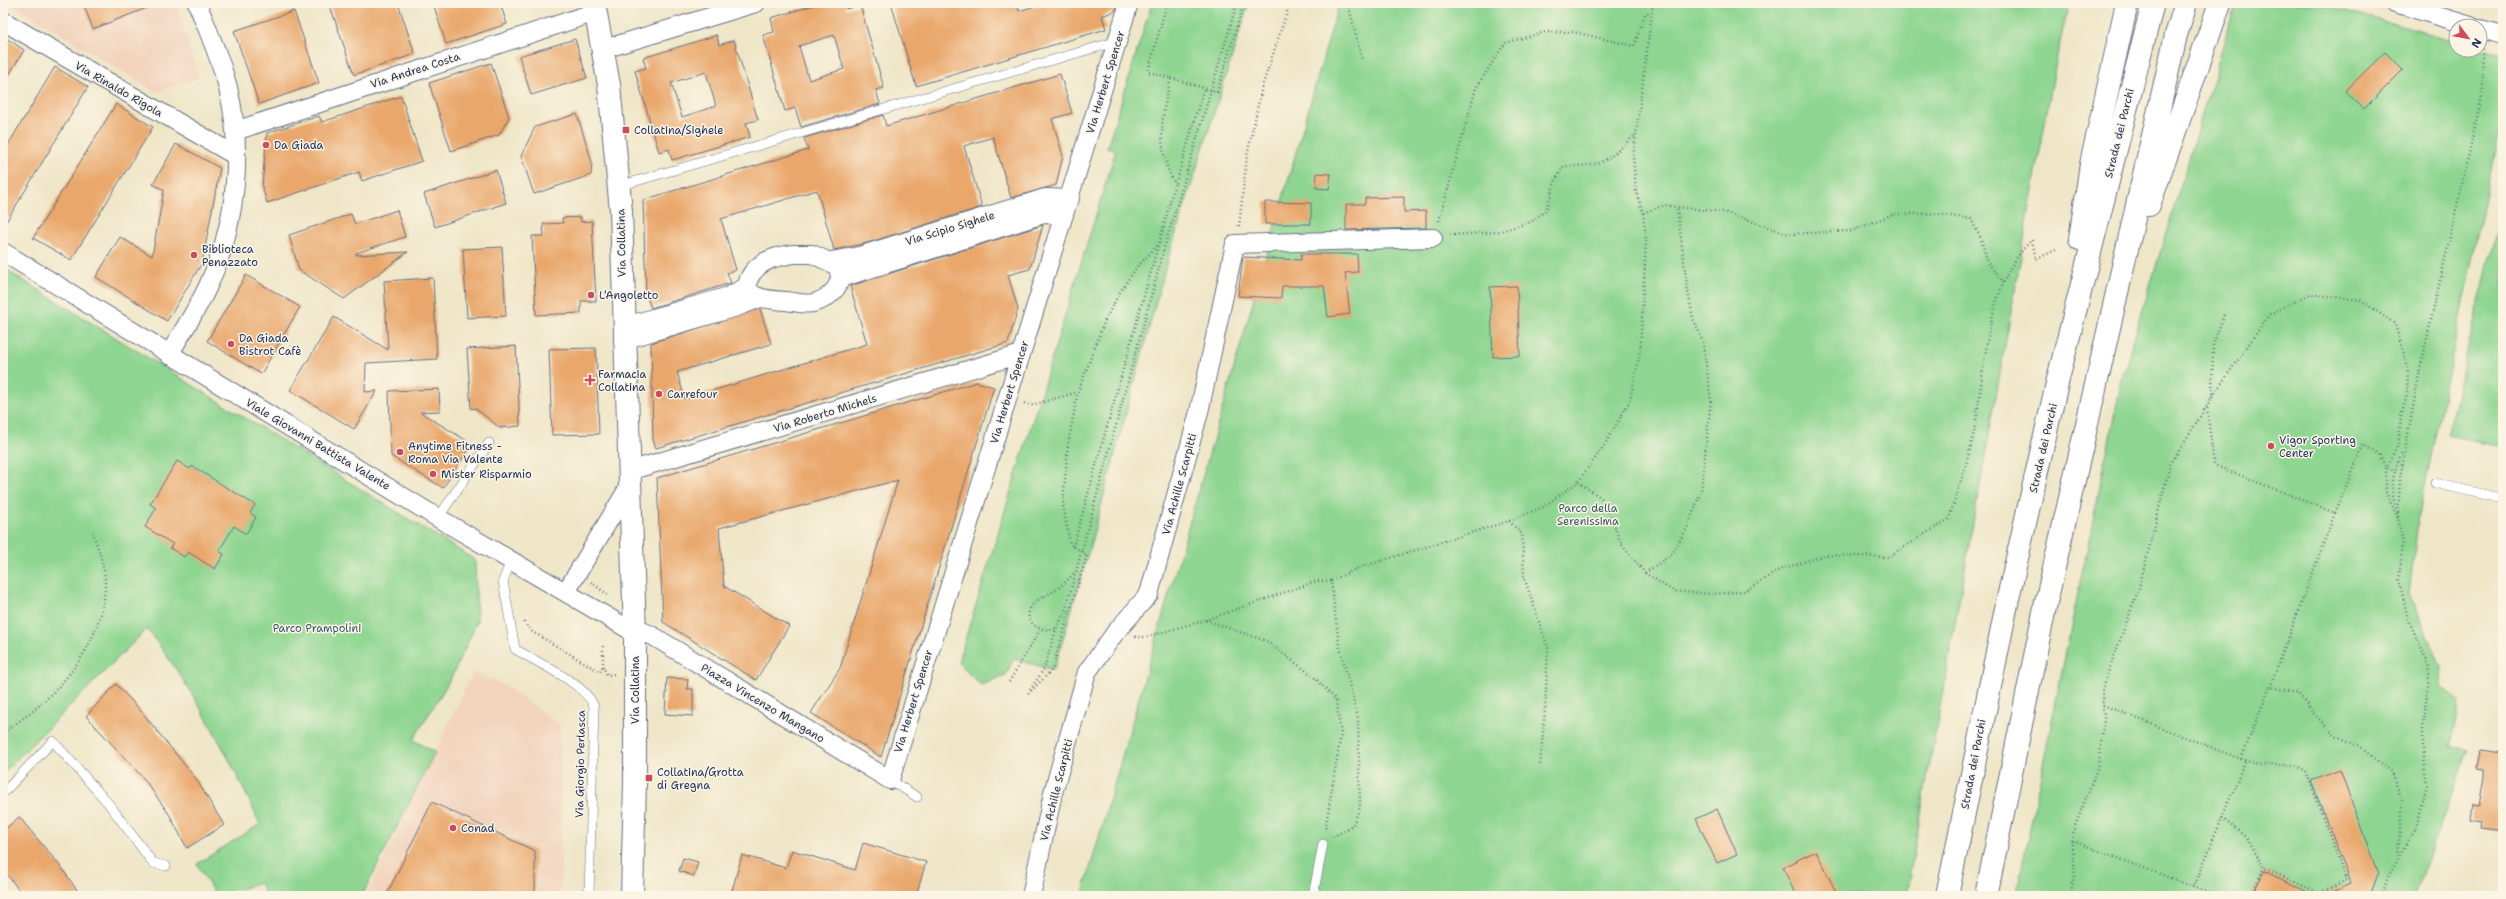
<svg xmlns="http://www.w3.org/2000/svg" width="2506" height="899" viewBox="0 0 2506 899" font-family="'Shantell Sans',sans-serif">
<rect width="100%" height="100%" fill="#fcf5e5"/>
<filter id="ink" filterUnits="userSpaceOnUse"><feTurbulence type="fractalNoise" baseFrequency=".025" numOctaves="2"/><feDisplacementMap in="SourceGraphic" scale="8" xChannelSelector="R" yChannelSelector="G"/><feConvolveMatrix kernelMatrix="1 2 1 2 8 2 1 2 1" color-interpolation-filters="sRGB"/></filter>
<filter id="wash" filterUnits="userSpaceOnUse"><feTurbulence type="fractalNoise" baseFrequency=".012" numOctaves="4" result="noise"/><feDisplacementMap in="SourceGraphic" scale="16" xChannelSelector="R" yChannelSelector="G"/><feGaussianBlur stdDeviation="0.9" result="paint"/><feColorMatrix in="noise" values="0 0 0 0 0 0 0 0 0 0 0 0 0 0 0 0 0 1.4 0 .05"/><feComposite in="paint" operator="in"/></filter>
<g filter="url(#wash)">
<rect width="100%" height="100%" fill="#efe6c8"/>
<path fill="#f2d4be" d="M10,3H175L199,78L156,92Z
M473,672L504,685L560,725L561,896H366Z"/>
<path fill="#8dd590" stroke="#548277" d="M1152,3H1249L1166,265L1089,550L1054,670L1013,659L1006,675L981,685L958,663L1116,150L1107,147Z
M1339,3H2069L2057,56L1906,896H1082Z
M2236,3H2317L2456,41V50H2480V48L2503,53V111L2419,514L2409,594L2442,667L2441,687L2460,701L2450,745L2468,750L2414,896H2016L2122,378Z
M2503,203V446L2447,435Z
M3,268L475,560L477,622L451,678L413,740L435,752L362,896H266L260,883L216,896L197,864L260,824C229,756 193,688 147,629L3,773Z"/>
<g id="blocks">
<path fill="#e9a76c" fill-rule="evenodd" d="M83,3H157V4L93,29Z
M329,3H398L415,54L354,75Z
M433,3H500L507,24L446,44Z
M821,3H845L846,9L860,5L884,88L876,90L880,104L801,127L795,108L785,111L763,35L774,32L771,18ZM834,35L844,69L809,80L799,46Z
M891,3H1017L1019,11L1045,3H1118L1115,11L1102,16L1106,29L916,86Z
M294,11L319,83L259,104L234,31Z
M717,35L719,45L734,40L758,120L746,123L750,137L672,160L669,149L659,152L635,71L646,68L643,58ZM706,72L716,106L682,117L671,83Z
M3,36L24,50L3,85Z
M575,39L587,78L531,95L519,56Z
M2385,52L2403,70L2364,109L2345,91Z
M491,63L509,117L499,135L451,151L429,83Z
M55,67L88,87L3,227V153Z
M1060,74L1072,113L1052,119L1063,156L1056,185L1011,198L993,137L964,146L982,207L867,243L834,250L817,190L721,219L736,270L727,273L731,283L651,308L646,294L643,200L808,150L804,138L883,115L886,126Z
M401,96L422,161L362,181L359,172L267,203L262,186L267,133L319,116L322,122Z
M116,104L153,127L71,260L33,238Z
M577,114L592,162L591,175L534,194L521,156L535,127Z
M176,144L220,168L202,263L167,321L96,277L120,237L152,256L164,190L153,184Z
M496,170L506,203L435,227L424,194Z
M1317,173L1331,174L1329,189L1316,188Z
M1404,197V212L1426,211V228L1346,230V204H1365V198Z
M1265,202L1311,203V224H1265Z
M397,210L405,237L356,253V255L408,252L344,299L299,270L289,235L351,214L355,224Z
M581,217V222L592,221L596,301H581V313L536,315L532,236H544L543,224L563,223L562,218Z
M1043,225L1030,269L1008,275L1018,309L1008,343L656,448L653,440L651,343L760,309L771,344L677,372L685,399L867,344L850,286Z
M502,247L506,316L467,318L463,249Z
M1301,254H1357L1358,272L1345,273L1350,314L1328,317L1324,286H1282L1281,298L1238,296L1243,257L1301,260Z
M246,275L300,307L261,374L207,341Z
M433,278L437,359L366,363L365,392L377,391L354,429L290,390L334,317L388,350L384,281Z
M1517,286L1520,356L1493,357L1490,287Z
M516,346L520,426L500,428L475,408L471,409L467,349Z
M596,348L599,434L552,435L549,349Z
M977,382L994,387L881,757L811,713L840,668L898,480L719,528L724,586L789,626L756,680L663,622L657,478Z
M439,389L440,411L420,412L472,444L443,488L391,456L389,391Z
M177,461L190,469L192,466L255,505L250,513L256,517L246,534L234,526L219,551L224,554L215,569L188,552L184,557L170,548L173,544L145,527L156,508L150,504Z
M667,678L688,679L687,689H693V716L665,714Z
M116,684L141,711L196,779L224,825L187,848L169,814L144,779L86,716Z
M2480,750L2503,753V831L2481,828L2482,822L2471,820L2473,805L2479,806L2484,777V769L2477,768Z
M2340,770L2378,874L2370,896H2321L2351,883L2311,781Z
M432,802L535,851V896H386Z
M1717,809L1737,854L1717,863L1696,819Z
M19,817L61,867L81,896H24L3,870V831Z
M863,843L926,862L916,896H739L731,894L742,855L786,868L792,850L855,870Z
M1816,851L1838,896H1796L1783,867Z
M683,858L698,862L694,876L679,871Z
M2264,871L2316,896H2252Z"/>
</g>
</g>
<g filter="url(#ink)">
<use href="#blocks" fill-opacity="0" stroke="#656f83" stroke-width="1"/>
<g fill="none" stroke-linecap="round" stroke-linejoin="round">
<defs>
<path id="lane" d="M619,186L1118,41
M2435,483L2503,499
M438,518L489,443
M511,561L503,581L515,649C536,662 587,684 594,707L589,896
M890,780L917,797
M3,793L53,741L108,803L153,863L166,866
M1313,896L1323,844"/>
<path id="street" d="M2395,3L2471,26
M3,21L236,156
M2480,29L2503,35
M604,49L756,3
M235,131L596,12
M3,252L438,518L635,633L642,631L653,636L890,780L1129,3
M794,254H812L836,265C848,282 830,299 813,303C805,305 795,302 786,301C769,300 734,298 753,272C763,259 779,256 794,254Z
M831,261L859,256L1045,198L1070,199
M841,278L1044,214L1064,215
M623,327L729,296L748,286
M623,340L737,307L760,298
M169,355C182,332 197,310 208,286C236,226 244,153 228,88C221,59 208,31 197,3
M629,471L1021,354
M566,592L630,485
M1031,896L1053,793L1087,672L1115,633L1149,594L1199,412L1235,244L1433,238"/>
<path id="secondary" d="M594,3L609,85L621,211L635,633V783L632,896"/>
<path id="highway" d="M2149,205L2220,3
M2080,239L2091,164L2127,3
M1947,896L2010,589L2058,379L2153,3
M1986,896L2045,607L2176,35L2186,3"/>
</defs>
<use href="#lane" stroke="#656f83" stroke-width="10"/>
<use href="#street" stroke="#656f83" stroke-width="20"/>
<use href="#secondary" stroke="#656f83" stroke-width="24"/>
<use href="#highway" stroke="#656f83" stroke-width="24"/>
<path stroke="#656f83" stroke-width="2.5" stroke-dasharray="1 3" stroke-linecap="butt" d="M1348,3L1362,60
M1171,78L1217,92L1244,3
M1176,183L1204,88
M1643,213L1665,205L1677,207
M1439,221L1476,88L1505,43L1546,32H1574L1634,46L1645,14L1651,12
M1239,226L1247,156L1262,87L1290,3
M1450,235L1497,232L1531,222L1546,210L1556,179L1564,166C1605,166 1604,163 1634,136
M2212,398L2213,345L2225,312
M1024,403L1032,405L1078,392
M2207,408L2214,465L2335,513L2363,445L2379,454L2386,467L2394,470
M1578,482L1603,499L1622,545L1645,573L1673,591L1712,594L1745,591L1779,570L1825,555L1888,557L1949,519C1957,492 1967,464 1973,437C1986,374 1983,286 2032,240L2036,259L2058,249
M2398,512C2388,489 2393,474 2402,452
M2335,513L2270,687L2298,693L2314,714L2335,735L2360,747L2391,772L2402,799L2398,856
M1509,521L1522,534L1524,577L1548,648L1545,709L1540,766
M1073,547L1158,246
M1645,573L1672,554L1687,528L1701,492L1711,400L1703,342L1693,318L1687,286L1677,207L1724,212L1789,234L1851,231L1894,214H1938L1971,219L1981,239L1988,263L2004,283
M591,582L608,595
M1206,620L1266,641L1312,675L1336,700L1341,734L1325,831
M524,622L531,631L600,672L603,667
M1055,629C1044,632 1023,625 1030,609C1034,599 1045,597 1052,592C1062,587 1068,579 1076,571
M1135,637H1146L1206,620L1317,581H1331
M603,646V667L607,675L615,674
M1009,682L1040,630
M1030,690L1044,669L1056,629L1065,612L1164,249L1237,3
M1028,694L1052,670L1087,555L1070,544L1063,505L1068,444L1078,392L1105,320L1120,292L1136,268L1159,244L1175,183C1155,152 1162,111 1171,78L1148,72L1167,3
M2103,705L2241,759L2270,687
M3,732C54,701 105,645 105,582C105,566 97,547 93,532
M2222,818L2248,839L2264,868L2319,893L2346,880L2306,771L2295,765H2259L2241,759
M1333,837L1353,825L1360,807L1358,718L1339,644L1331,581L1358,568L1509,521L1543,507L1578,482L1604,446L1630,400L1640,352L1646,240L1643,213L1636,191L1633,157L1653,3
M2073,841L2194,887L2245,761
M2193,887L2217,896
M2069,896L2075,877L2072,834L2099,764L2104,718L2102,695L2106,678L2139,588L2170,465L2216,391L2270,314L2310,294L2361,300L2395,324L2408,368L2407,394L2401,416L2398,445L2386,467V493L2398,518
M2250,896L2264,868
M2382,896L2388,877L2417,825L2427,785L2423,759V729L2430,667L2408,619L2399,579L2403,543L2398,518L2400,478L2420,369L2483,91L2482,48"/>
<use href="#lane" stroke="#fff" stroke-width="9"/>
<use href="#street" stroke="#fff" stroke-width="18"/>
<use href="#secondary" stroke="#fff" stroke-width="22"/>
<use href="#highway" stroke="#fff" stroke-width="22"/>
</g>
</g>
<g fill="#d1495b" stroke="#fcf5e5" stroke-width="1.5">
<rect x="622" y="126" width="8" height="8" rx="2"/>
<circle cx="266" cy="145" r="4"/>
<circle cx="194" cy="255" r="4"/>
<circle cx="591" cy="295" r="4"/>
<circle cx="231" cy="344" r="4"/>
<path d="M588 374h4v4h4v4h-4v4h-4v-4h-4v-4h4z"/>
<circle cx="659" cy="394" r="4"/>
<circle cx="2271" cy="446" r="4"/>
<circle cx="400" cy="452" r="4"/>
<circle cx="433" cy="474" r="4"/>
<rect x="645" y="774" width="8" height="8" rx="2"/>
<circle cx="453" cy="828" r="4"/>
</g>
<g text-anchor="middle" stroke-width="3" stroke-linejoin="round" paint-order="stroke">
<g font-size="11" fill="#1b2f5e" stroke="#fcf5e5">
<text transform="translate(415 70) rotate(-18)" y="4">Via Andrea Costa</text>
<text transform="translate(1105 82) rotate(-73)" y="4">Via Herbert Spencer</text>
<text transform="translate(119 89) rotate(30)" y="4">Via Rinaldo Rigola</text>
<text transform="translate(2119 133) rotate(-76)" y="4">Strada dei Parchi</text>
<text transform="translate(950 228) rotate(-17)" y="4">Via Scipio Sighele</text>
<text transform="translate(621 243) rotate(-91)" y="4">Via Collatina</text>
<text transform="translate(1009 392) rotate(-73)" y="4">Via Herbert Spencer</text>
<text transform="translate(825 413) rotate(-17)" y="4">Via Roberto Michels</text>
<text transform="translate(318 444) rotate(31)" y="4">Viale Giovanni Battista Valente</text>
<text transform="translate(2043 448) rotate(-77)" y="4">Strada dei Parchi</text>
<text transform="translate(1179 484) rotate(-75)" y="4">Via Achille Scarpitti</text>
<text transform="translate(635 690) rotate(-90)" y="4">Via Collatina</text>
<text transform="translate(913 701) rotate(-73)" y="4">Via Herbert Spencer</text>
<text transform="translate(763 703) rotate(31)" y="4">Piazza Vincenzo Mangano</text>
<text transform="translate(580 764) rotate(-89)" y="4">Via Giorgio Perlasca</text>
<text transform="translate(1973 764) rotate(-79)" y="4">Strada dei Parchi</text>
<text transform="translate(1056 790) rotate(-76)" y="4">Via Achille Scarpitti</text>
</g>
<g font-size="11" fill="#1b2f5e" stroke="#fcf5e5" text-anchor="start">
<text x="634" y="134">Collatina/Sighele</text>
<text x="274" y="149">Da Giada</text>
<text x="202" y="253">Biblioteca<tspan x="202" dy="13">Penazzato</tspan></text>
<text x="599" y="299">L'Angoletto</text>
<text x="239" y="342">Da Giada<tspan x="239" dy="13">Bistrot Cafè</tspan></text>
<text x="598" y="378">Farmacia<tspan x="598" dy="13">Collatina</tspan></text>
<text x="667" y="398">Carrefour</text>
<text x="2279" y="444">Vigor Sporting<tspan x="2279" dy="13">Center</tspan></text>
<text x="408" y="450">Anytime Fitness -<tspan x="408" dy="13">Roma Via Valente</tspan></text>
<text x="441" y="478">Mister Risparmio</text>
<text x="657" y="776">Collatina/Grotta<tspan x="657" dy="13">di Gregna</tspan></text>
<text x="461" y="832">Conad</text>
</g>
<g font-size="11" fill="#38586a" stroke="#fcf5e5">
<text x="1588" y="512">Parco della<tspan x="1588" dy="13">Serenissima</tspan></text>
<text x="317" y="632">Parco Prampolini</text>
</g>
</g>
<rect width="2506" height="899" fill="none" stroke="#fcf5e5" stroke-width="16"/>
<g transform="translate(2468 38) rotate(122)"><circle r="19" fill="#fcf5e5" stroke="#a2a6af"/>
<path d="M0-3L7 15L0 10L-7 15Z" fill="#d1495b"/>
<text y="-6" font-size="11" font-weight="bold" text-anchor="middle" fill="#1b2f5e">N</text>
</g>
</svg>
